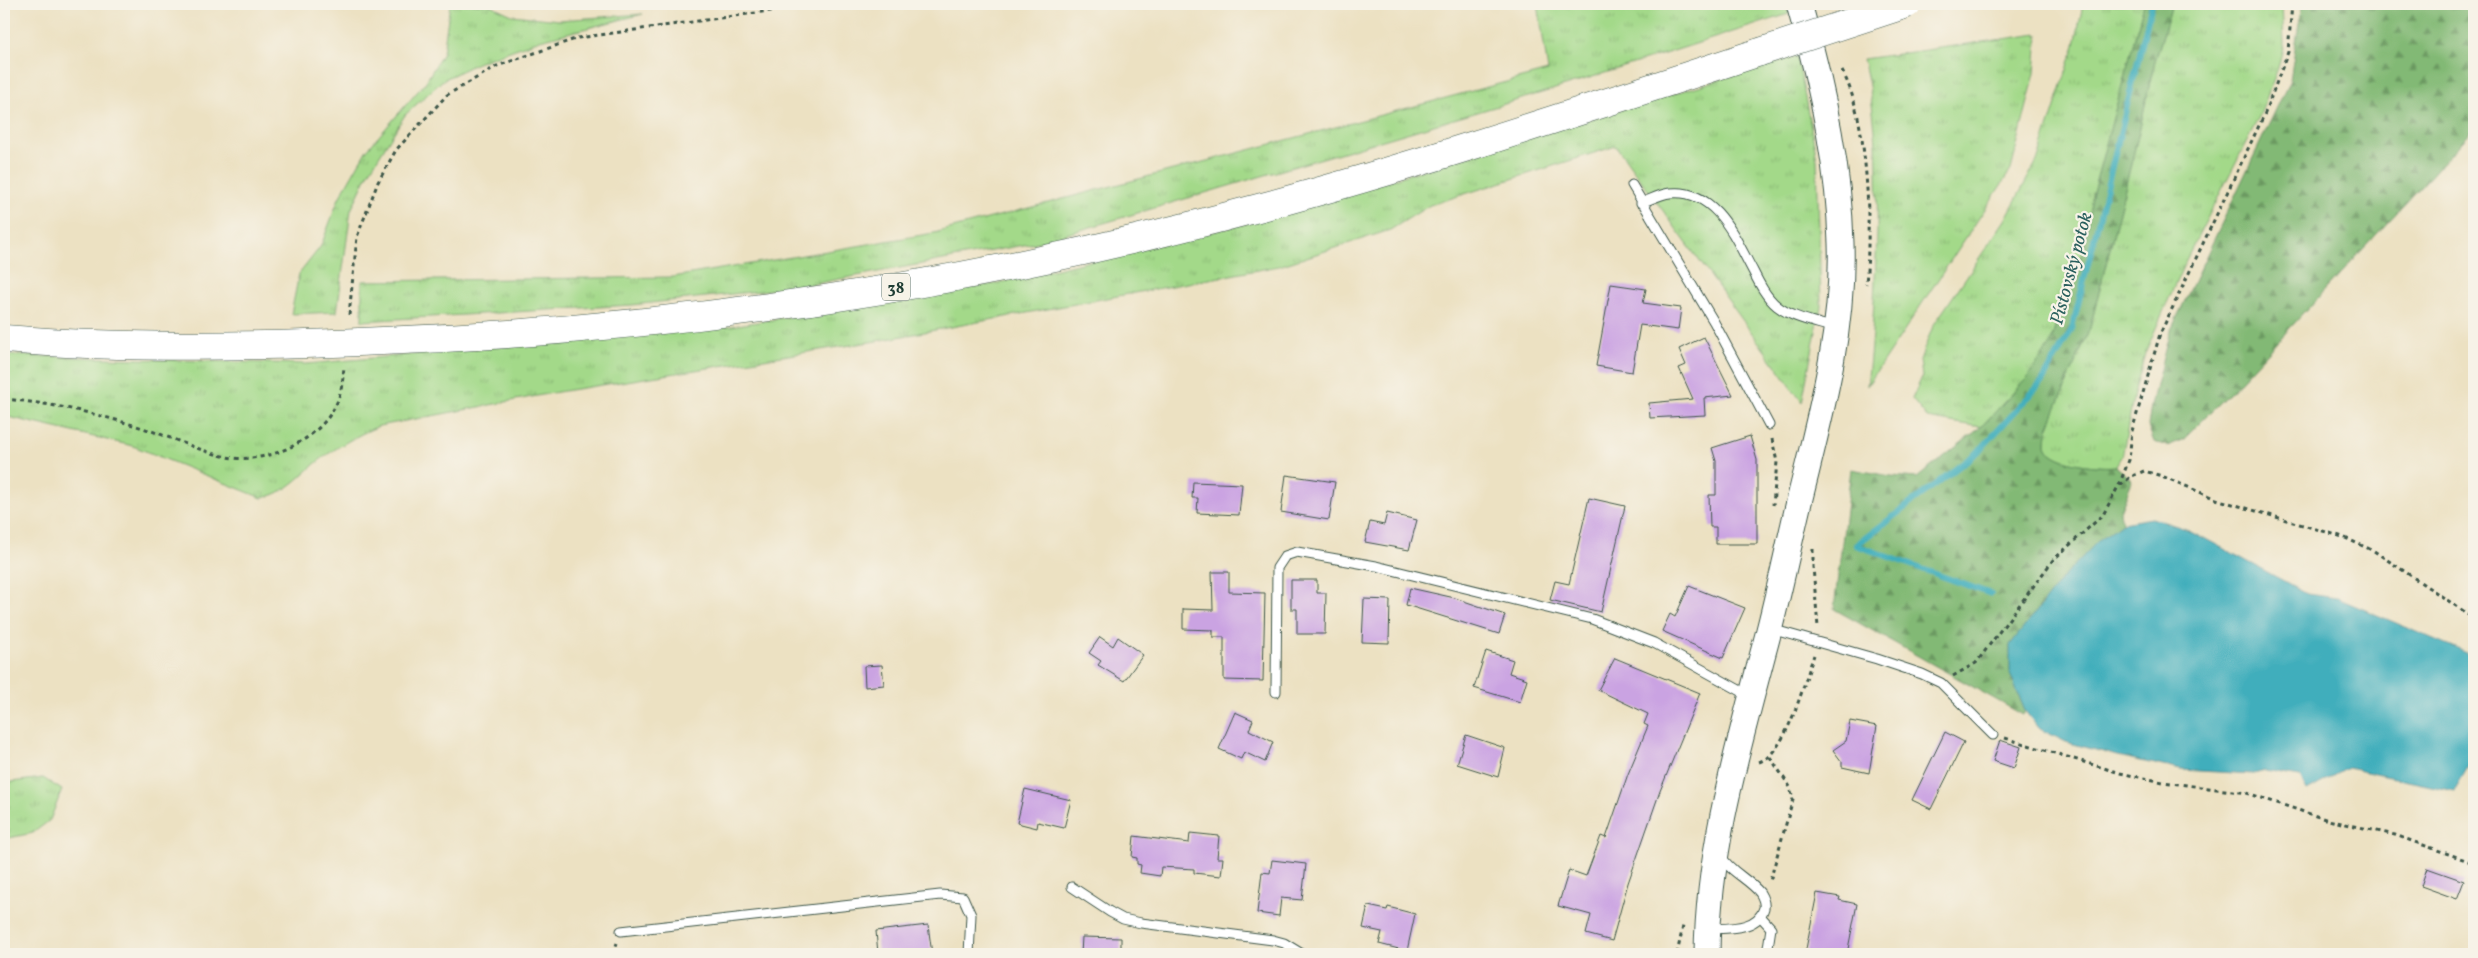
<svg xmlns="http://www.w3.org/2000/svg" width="2478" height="958" viewBox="0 0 2478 958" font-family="Vollkorn,serif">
<defs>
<pattern id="grass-tufts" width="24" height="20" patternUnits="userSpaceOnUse" patternTransform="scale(1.25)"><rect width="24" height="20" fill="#a3d989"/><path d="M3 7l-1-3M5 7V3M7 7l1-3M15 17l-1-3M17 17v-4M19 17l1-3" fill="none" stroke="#8cbb77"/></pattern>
<pattern id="forest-firs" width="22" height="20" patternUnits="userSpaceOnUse" patternTransform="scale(1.25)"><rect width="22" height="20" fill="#82b975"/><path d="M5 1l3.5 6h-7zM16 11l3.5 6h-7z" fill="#6a9861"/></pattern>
</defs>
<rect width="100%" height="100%" fill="#f7f3e8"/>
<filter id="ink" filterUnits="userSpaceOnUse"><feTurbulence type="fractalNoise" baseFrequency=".02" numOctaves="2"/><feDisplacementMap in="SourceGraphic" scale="10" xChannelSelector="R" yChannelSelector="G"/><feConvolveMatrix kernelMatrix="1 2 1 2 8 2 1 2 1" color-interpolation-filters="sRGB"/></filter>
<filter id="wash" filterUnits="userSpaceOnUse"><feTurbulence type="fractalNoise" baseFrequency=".0096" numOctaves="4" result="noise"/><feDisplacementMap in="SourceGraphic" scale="20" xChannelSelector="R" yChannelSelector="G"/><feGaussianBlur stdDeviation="1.12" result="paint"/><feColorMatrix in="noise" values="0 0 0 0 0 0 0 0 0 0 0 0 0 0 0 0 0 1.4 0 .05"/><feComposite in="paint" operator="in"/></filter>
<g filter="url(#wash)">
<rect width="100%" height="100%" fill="#ece1c2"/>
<path fill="url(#grass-tufts)" stroke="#618b5e" d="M450,4H488L512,15L559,20L643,14L540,40L477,63L443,80L405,115L368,174L351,210L337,312L291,314L299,274L321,246L339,198L366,151L425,83L443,53Z
M1538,4H1785L1789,14L1555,89L1040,242L797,287L632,305L362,321V281L673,277L934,233L1548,71Z
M2083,4H2144L2093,192L2080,262L2061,306L2049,348L2027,378L1981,427L1927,418L1912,399L1922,377L1920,360L1933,326L2005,220L2038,159L2075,45Z
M2172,4H2282L2284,43L2278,68L2260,115L2185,262L2145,353L2134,394L2122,457L2116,466C2100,468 2059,464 2048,450C2044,445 2047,437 2047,431L2090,328L2140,128L2152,72Z
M2038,34L2035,73L2011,170L1867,386C1873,335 1875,285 1877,233C1878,174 1878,116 1863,59Z
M1797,56L1817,159L1821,306L1802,402L1616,146L1430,205L1390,230L1279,266L876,341L558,392L379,426C357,435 335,448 316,463C299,478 285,494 262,498L133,446L4,416V355L306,364L732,326L994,284L1249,223Z
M43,778L62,790L50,820L33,833L4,839V783Z"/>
<path fill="url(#forest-firs)" stroke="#507b54" d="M2144,4H2172L2152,72L2140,128L2090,328L2047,431C2047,437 2044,445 2048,450C2059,464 2100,468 2116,466L2132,481L2120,511L2122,523L2099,540L2066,574L2010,645V674L2025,711L2023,715L1834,609L1851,469L1891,476L1917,478L1981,427L2027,378L2051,343L2061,306L2080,262L2093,192Z
M2302,4H2474V129L2228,395L2184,439L2168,446L2154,442L2148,426L2151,405L2169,334L2290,80Z"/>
<path fill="#3faebc" stroke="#2f7678" d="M2152,518L2189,530L2308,594L2337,598L2474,656V757L2454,791L2348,768L2307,791L2300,777L2265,771L2254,774L2181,770L2118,756L2066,742L2038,728L2025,711L2010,674V645L2066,574L2099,540L2122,523Z"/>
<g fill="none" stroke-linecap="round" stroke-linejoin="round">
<path stroke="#3faebc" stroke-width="6" d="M1856,545L1979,451L2042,382L2072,329L2152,4
M1856,545L1991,594"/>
</g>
<g id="blocks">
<path fill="#caa3e2" d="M1611,284L1646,289L1643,303L1681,308L1678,330L1640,325L1632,372L1596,366Z
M1704,337L1733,395L1704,398L1705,415L1650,418L1649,403L1693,399L1679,368L1686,365L1679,349Z
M1750,436L1757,460V544H1716V527H1710L1709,495H1716V461L1712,448Z
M1286,475L1335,482L1329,520L1281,512Z
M1193,482L1242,484L1239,515L1197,513L1198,498H1192Z
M1589,498L1625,506L1601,612L1550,600L1555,581L1569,584Z
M1387,513L1417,520L1409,550L1365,542L1370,522L1384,525Z
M1212,572H1229V592L1265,593L1263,681L1224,680V637H1213V630L1183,629V609L1213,610Z
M1291,580H1317V593H1326L1325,634H1297V609H1291Z
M1689,586L1745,608L1723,658L1662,631L1670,614L1675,617Z
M1410,588L1455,598L1505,615L1499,634L1406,605Z
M1364,599L1390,600L1389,643L1362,642Z
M1100,637L1113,646L1118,637L1143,655L1124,681L1098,665L1101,661L1089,653Z
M1486,651L1513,660L1509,673L1527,679L1520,702L1474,688Z
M1615,658L1700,693L1660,791L1628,883L1612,941L1586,934L1591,915L1558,906L1569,870L1586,876L1601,836L1606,838L1628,774L1648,726L1644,724L1648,714L1598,690Z
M882,665L884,685L865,687L864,666Z
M1235,712L1253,720L1249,730L1273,742L1265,762L1244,752L1241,759L1219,749Z
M1850,721L1877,726L1869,773L1842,767V762L1833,750L1846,741Z
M1945,732L1964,742L1931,809L1912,800Z
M1466,735L1505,748L1498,777L1457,764Z
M2000,740L2021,747L2014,768L1993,761Z
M1025,789L1071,800L1064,828L1038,822L1037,828L1017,823Z
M1190,833L1219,836L1217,858H1223L1221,876L1194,873V869L1161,867L1160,876L1140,873L1141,865L1137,864V858L1132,857L1134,836L1189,843Z
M1272,860L1306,864L1302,900L1281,898L1279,916L1257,913L1262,872L1270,873Z
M2427,868L2464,881L2457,899L2421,886Z
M1817,893L1840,897L1839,900L1857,904L1847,954H1805Z
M1368,906L1387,910L1388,907L1415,914L1407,951L1379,944L1382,932L1363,928Z
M928,925L932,954H878L876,931Z
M1082,937L1121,938V954H1081Z"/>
</g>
</g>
<g filter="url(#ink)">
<use href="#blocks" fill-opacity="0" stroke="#3e5649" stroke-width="1"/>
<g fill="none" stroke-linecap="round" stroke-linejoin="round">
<defs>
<path id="lane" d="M1632,185L1714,322L1769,425
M1641,203C1650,200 1660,194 1670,193C1716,188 1735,238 1753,271C1759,283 1766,297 1777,306C1792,318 1816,322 1834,328
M1771,629L1877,659L1922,674L1941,683L1993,735
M1276,692L1277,568L1285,556L1297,552L1376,566L1592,619L1654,643L1750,696
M1072,887L1110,912L1123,919L1141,923L1273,940L1284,943L1302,954
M1761,917L1771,928L1767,954
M1710,929C1729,928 1758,930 1764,908C1765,903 1763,898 1760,893C1749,879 1730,872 1720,855
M621,931L940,895L963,897L971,915L969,954"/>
<path id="secondary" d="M1707,954C1708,851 1737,752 1763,653C1777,603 1787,552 1799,502C1820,416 1844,332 1841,243C1839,162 1821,81 1799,4"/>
<path id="primary" d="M4,339C129,349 256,347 382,341C679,329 975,285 1262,207C1430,162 1595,106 1760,52"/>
</defs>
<use href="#lane" stroke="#3e5649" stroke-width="11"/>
<use href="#secondary" stroke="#3e5649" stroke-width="27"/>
<use href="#primary" stroke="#3e5649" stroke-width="29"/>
<path stroke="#3e5649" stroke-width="3" stroke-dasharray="4 4" stroke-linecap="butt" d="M1842,71C1869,119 1871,229 1866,284
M349,315L357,237L378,182L396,150L447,95L497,66L578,38L819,4
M4,399C49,403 90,412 133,425C165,434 195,450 227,457C268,465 325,439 339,397C342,388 343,377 344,367
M1772,439L1777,462L1773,505
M2120,485L2132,476L2144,471L2162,476L2216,499L2343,537L2374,551L2474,618
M1813,549V567L1818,627
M1953,676L1976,663L2053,560L2103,515L2119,485L2129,460L2132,431L2160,334L2265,113L2288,52L2292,4
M2005,738L2120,773L2163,782L2247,793L2328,820L2395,835L2474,863
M1770,757L1790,787L1793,799L1770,881
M1759,762C1787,753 1804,682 1814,655
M613,954L617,943
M1677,954L1683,926"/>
<use href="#lane" stroke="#fff" stroke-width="9"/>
<use href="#secondary" stroke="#fff" stroke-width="25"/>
<use href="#primary" stroke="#fff" stroke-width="28"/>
<defs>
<path id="primary-bridge" d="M1760,52L1907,4"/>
</defs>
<use href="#primary-bridge" stroke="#3e5649" stroke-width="29" stroke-linecap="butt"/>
<use href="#primary-bridge" stroke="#fff" stroke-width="28"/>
</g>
</g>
<g text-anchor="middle" stroke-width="4.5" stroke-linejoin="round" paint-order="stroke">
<rect fill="#f7f3e8" stroke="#60746a" stroke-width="1" x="882" y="273.5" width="28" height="27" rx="4"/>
<g font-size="16" font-weight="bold" fill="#1f3d34">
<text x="896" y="293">38</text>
</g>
<g font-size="19" font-style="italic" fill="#295f5d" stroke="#f7f3e8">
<text transform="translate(2070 268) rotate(-75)" y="7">Pístovský potok</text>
</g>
</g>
<rect width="2478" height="958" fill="none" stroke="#f7f3e8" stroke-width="20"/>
</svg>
